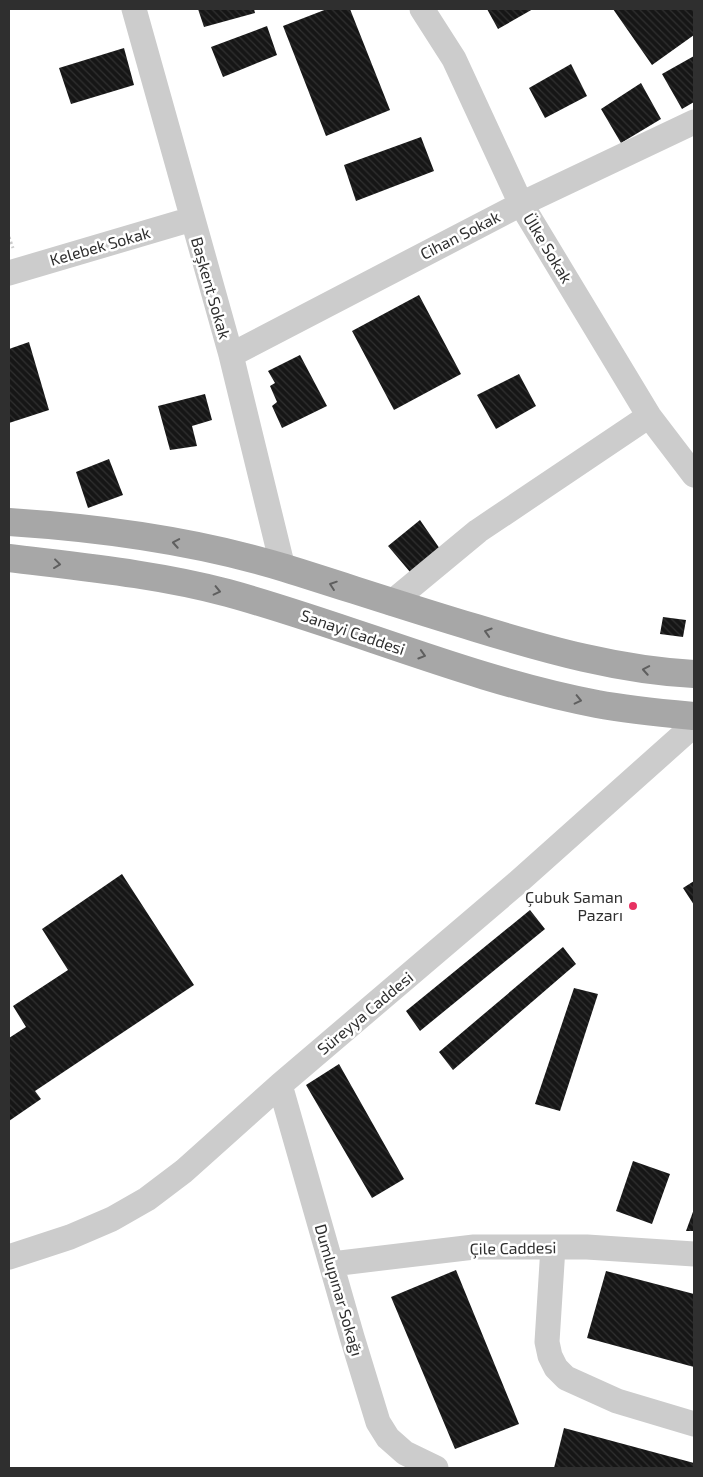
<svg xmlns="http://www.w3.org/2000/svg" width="703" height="1477" viewBox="0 0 703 1477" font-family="'Exo 2',sans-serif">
<defs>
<pattern id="building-back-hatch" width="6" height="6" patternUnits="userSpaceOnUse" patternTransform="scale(1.25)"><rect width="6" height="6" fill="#161616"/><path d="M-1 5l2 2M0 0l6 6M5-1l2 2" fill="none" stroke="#303030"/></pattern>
</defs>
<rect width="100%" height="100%" fill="#fff"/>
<path fill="url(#building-back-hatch)" d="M198,9H254L255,13L204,27Z
M327,9H350L390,110L326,136L283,26Z
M487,9H533L498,29Z
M613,9H693L694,35L652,65Z
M267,26L277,55L223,77L211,47Z
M124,48L134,85L71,104L59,68Z
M694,56V102L682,109L662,74Z
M571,64L587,96L545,118L529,88Z
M641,83L661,119L621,143L601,109Z
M421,137L434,171L356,201L344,165Z
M419,295L461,374L394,410L352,331Z
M29,342L49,410L9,423V349Z
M300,355L327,406L282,428L272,406L277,402L270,386L275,383L268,371Z
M519,374L536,406L496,429L477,395Z
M205,394L212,420L192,426L197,446L170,450L158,406Z
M109,459L123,495L88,508L76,472Z
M420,520L440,549L410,572L388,546Z
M663,617L686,620L683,637L660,634Z
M122,874L194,985L35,1091L41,1099L9,1121V1038L26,1027L13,1006L68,970L42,929Z
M694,881V905L683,888Z
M530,910L545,929L420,1031L406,1011Z
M563,947L576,964L453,1070L439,1052Z
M574,988L598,994L560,1111L535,1104Z
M339,1064L404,1179L372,1198L306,1085Z
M633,1161L670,1174L652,1224L616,1211Z
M694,1209V1231H686Z
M456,1270L519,1424L455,1449L391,1297Z
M606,1271L694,1294V1367L587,1338Z
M564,1428L694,1463V1468H554Z"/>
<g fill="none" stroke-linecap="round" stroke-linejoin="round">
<path stroke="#ccc" stroke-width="3" stroke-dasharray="2.5 2.5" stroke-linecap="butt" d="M9,237L13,248"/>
<path stroke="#ccc" stroke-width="25" d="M134,9L231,355L283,568
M422,9L454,59L521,204L649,416L694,475
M9,273L192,219
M231,355L521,204L694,122
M391,603L478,531L649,416
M280,1085L352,1337L378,1422L388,1438L405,1453L436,1468
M553,1247L547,1342L550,1356L556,1368L566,1378L617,1401L694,1424
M9,1257L70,1237L112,1219L147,1199L184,1171L280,1085L517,883L694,725
M332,1264L474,1247H587L694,1254"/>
<path stroke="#a7a7a7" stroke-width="28" d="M9,522C101,528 197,541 285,568C349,588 412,609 476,628C548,650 619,670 694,674
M9,558C82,567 157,574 228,593C352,627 471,680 597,704C629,710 662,713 694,716"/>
</g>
<defs><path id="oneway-chevron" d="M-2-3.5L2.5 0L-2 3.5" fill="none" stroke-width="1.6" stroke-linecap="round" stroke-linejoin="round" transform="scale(1.25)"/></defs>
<g stroke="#5f5f5f">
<use href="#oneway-chevron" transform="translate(176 543) rotate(-170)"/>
<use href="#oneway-chevron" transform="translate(57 564) rotate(7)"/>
<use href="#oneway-chevron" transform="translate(333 585) rotate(-161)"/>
<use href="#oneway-chevron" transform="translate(217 591) rotate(13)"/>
<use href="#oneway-chevron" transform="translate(488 632) rotate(-163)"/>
<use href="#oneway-chevron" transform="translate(422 655) rotate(17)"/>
<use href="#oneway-chevron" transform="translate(646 670) rotate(-170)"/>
<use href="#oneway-chevron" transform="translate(578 700) rotate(13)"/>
</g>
<circle fill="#e73161" stroke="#fff" stroke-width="2" cx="633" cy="906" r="5"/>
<g text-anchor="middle" stroke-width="5" stroke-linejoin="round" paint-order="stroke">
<g font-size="16" fill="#2f2f2f" stroke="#fff">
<text transform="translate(460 235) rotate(-27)" y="6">Cihan Sokak</text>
<text transform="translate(100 246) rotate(-16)" y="6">Kelebek Sokak</text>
<text transform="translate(548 248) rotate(59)" y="6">Ülke Sokak</text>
<text transform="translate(211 288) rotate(74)" y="6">Başkent Sokak</text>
<text transform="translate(353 632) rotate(19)" y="6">Sanayi Caddesi</text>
<text transform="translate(365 1013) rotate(-40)" y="6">Süreyya Caddesi</text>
<text transform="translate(513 1248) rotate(-1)" y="6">Çile Caddesi</text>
<text transform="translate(339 1290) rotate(74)" y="6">Dumlupınar Sokağı</text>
</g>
<g font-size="16" fill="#2f2f2f" stroke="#fff" text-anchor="end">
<text x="623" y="903">Çubuk Saman<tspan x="623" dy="18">Pazarı</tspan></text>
</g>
</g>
<rect width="703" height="1477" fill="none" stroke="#2f2f2f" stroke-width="20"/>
</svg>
